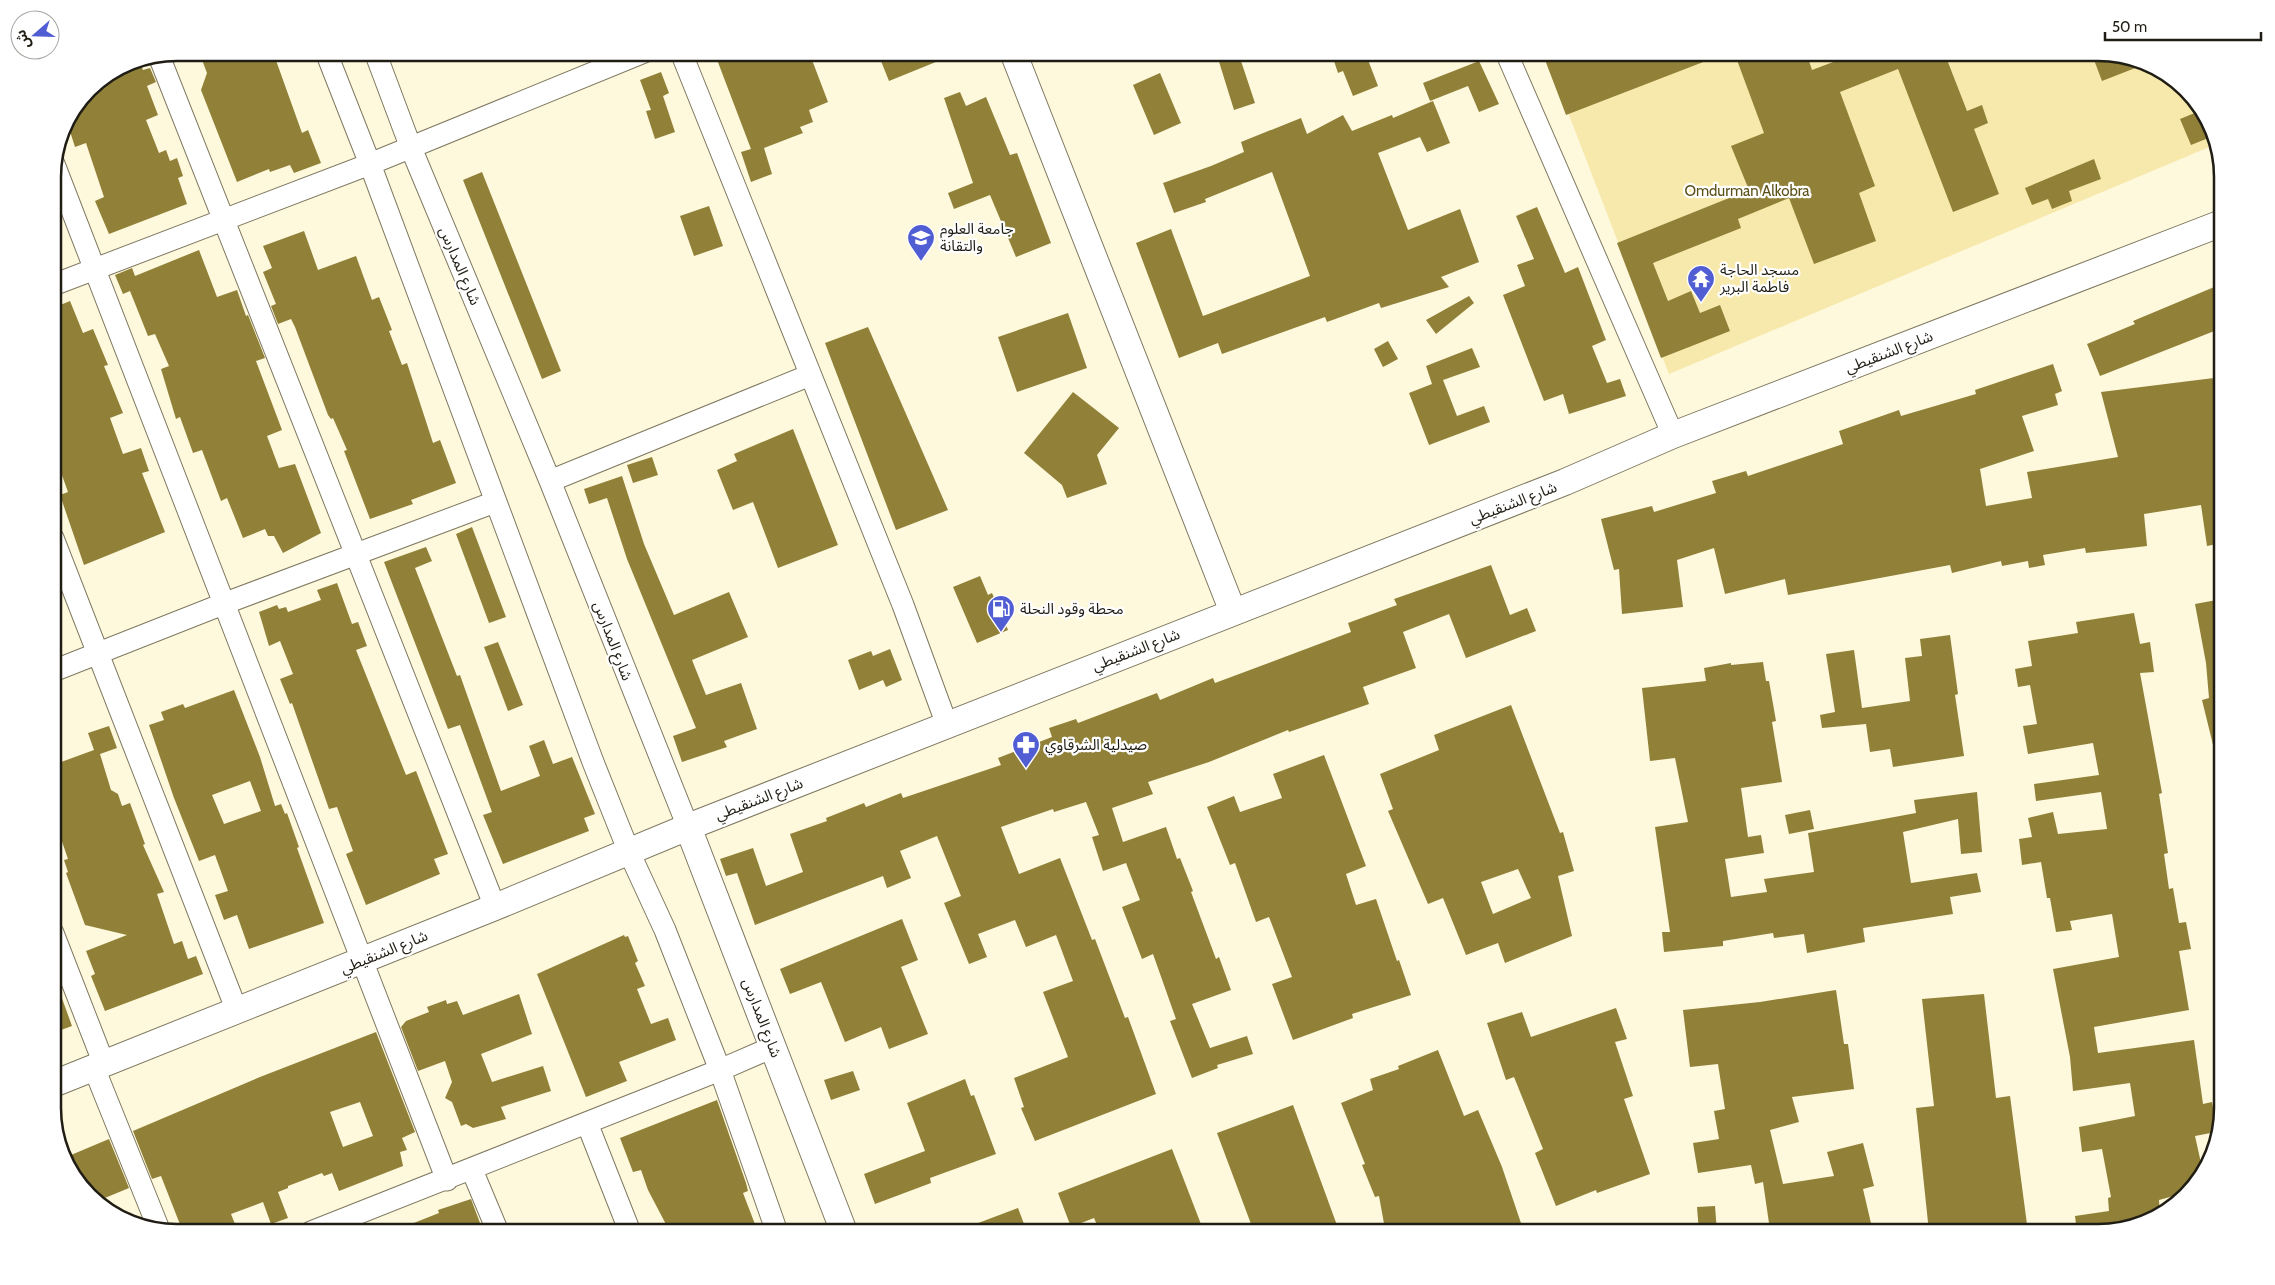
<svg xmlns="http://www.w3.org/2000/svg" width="2275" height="1285" viewBox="0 0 2275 1285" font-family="Cabin,'Noto Sans Arabic',sans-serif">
<rect width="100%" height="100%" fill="#fef8dc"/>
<path fill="#f7e9ab" d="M1545,53H2097L2160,69L2202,108L2214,145L1669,374Z"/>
<path fill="#908038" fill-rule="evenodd" d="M199,52H273L302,133L308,130L321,163L294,173L290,165L270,172L269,169L237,182L201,90L207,73Z
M727,52H809L828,102L809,110L813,122L800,127L803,133L764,148L772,174L751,182L741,152L751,149L716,57Z
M901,52H958V53L889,81L881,61Z
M1216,52H1238L1255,103L1234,110Z
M1331,52H1365L1378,86L1353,96L1343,71L1338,73Z
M1542,52H1724V54L1566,115Z
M1734,52H1806L1812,70L1849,56L1848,52H1944L1967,111L1982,105L1988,123L1974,129L1999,194L1953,212L1898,69L1840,92L1875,186L1859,193L1876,241L1814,264L1789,198L1738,219L1741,228L1653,263L1668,301L1691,291L1700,313L1720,305L1730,331L1661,358L1617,243L1749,190L1731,146L1764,133Z
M2091,52H2098L2143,65L2102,81Z
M139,60L143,70L150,68L156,82L147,86L158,115L146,120L159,153L166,150L170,161L177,158L183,176L178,178L187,204L109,234L95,201L104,197L86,143L75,147L67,122L89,89L130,62Z
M1479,61L1499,104L1479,112L1468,86L1430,101L1423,83Z
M661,72L669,93L663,96L675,132L655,139L646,111L651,110L640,80Z
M1160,73L1181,123L1154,135L1133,85Z
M960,92L966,106L986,97L1010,155L1017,153L1051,243L1016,257L990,195L954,209L948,193L973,183L944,98Z
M1433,101L1450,143L1427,152L1420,137L1378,153L1408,230L1460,209L1479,262L1441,277L1449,287L1381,308L1379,303L1327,322L1325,317L1222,354L1218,343L1179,358L1136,243L1171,229L1203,316L1310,276L1272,172L1205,199L1206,202L1174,213L1163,183L1211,166L1244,152L1241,142L1301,118L1307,134L1343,115L1352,131L1392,115L1393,118Z
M2202,110L2211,137L2191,145L2180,119Z
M2094,159L2101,179L2069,191L2072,201L2052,209L2048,199L2032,205L2025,188Z
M482,172L561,371L542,379L463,180Z
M709,206L723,246L694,256L680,216Z
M1537,207L1565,273L1578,267L1606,340L1592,346L1607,383L1620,379L1626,396L1569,414L1563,394L1544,401L1503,295L1525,286L1517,265L1534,259L1516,216Z
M304,231L318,270L356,256L372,300L379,297L392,330L389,331L402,365L407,363L433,443L440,440L456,483L411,500L413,504L370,519L344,451L347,450L333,418L331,419L328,415L295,327L291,319L278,324L271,306L276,304L263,272L272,268L263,246Z
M199,250L217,297L237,290L246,316L248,315L265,358L256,361L282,430L267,436L279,468L295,464L321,533L283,553L274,536H268L265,529L243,538L227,498L221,501L202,450L193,453L180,417L176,419L161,369L169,366L155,334L148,336L130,291L123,294L115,275L132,268L135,276Z
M2219,285L2222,294V328L2100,376L2087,344L2135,324L2133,321Z
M1469,296L1474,303L1436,334L1426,320Z
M70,301L83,333L93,329L108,365L104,366L123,413L110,418L123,454L141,448L149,471L142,473L165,532L84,565L60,495L68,492L53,450V446L59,444L53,428V308Z
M1068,313L1087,368L1017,392L998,337Z
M868,327L948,510L896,530L825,343Z
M1388,341L1398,359L1383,367L1374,349Z
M1472,348L1480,367L1443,380L1457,416L1484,406L1490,422L1429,445L1409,393L1432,384L1426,366Z
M2053,364L2062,391L2055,394L2058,405L2022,416L2034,451L1980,469L1986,506L2032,498L2027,472L2118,457L2101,392L2222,377V543L2207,546L2201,505L2144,514L2147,546L2086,553L2085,548L2043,555L2045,565L2029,568L2028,561L2002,566L2001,561L1952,573L1950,565L1788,595L1785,579L1725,594L1714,548L1677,560L1683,607L1622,614L1619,569L1614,570L1601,519L1652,506L1654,512L1716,493L1712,481L1746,471L1748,476L1843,444L1839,431L1899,410L1901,416L1976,394L1975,390Z
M1073,392L1119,428L1097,455L1107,484L1067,498L1062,485L1024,453Z
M793,429L838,545L778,568L753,502L733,510L717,470L737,461L734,454Z
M652,457L658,475L633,483L627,465Z
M622,476L644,544L674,615L729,592L748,637L692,660L706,695L741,683L757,729L724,741L727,747L682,762L673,736L696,728L627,559L607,498L589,504L584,489Z
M472,527L506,617L489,623L456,534Z
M426,547L432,561L415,568L457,676L460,675L501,791L540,776L529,746L544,740L553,764L572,757L595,814L584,818L589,831L503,864L483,815L492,812L460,725L448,729L384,562Z
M1491,565L1510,615L1527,608L1536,631L1466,658L1449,614L1403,632L1416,668L1363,687L1369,704L1289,732L1288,730L1209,762L1148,782L1153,794L1112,808L1123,842L1166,827L1177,859L1180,858L1193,891L1191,892L1216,959L1219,957L1231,990L1192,1004L1210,1048L1247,1036L1253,1054L1217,1065L1218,1068L1192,1078L1170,1021L1176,1019L1153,954L1142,959L1122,907L1140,900L1126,863L1103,871L1092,837L1099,835L1086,802L1054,812L1053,809L1001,827L1019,874L1060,858L1092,940L1095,939L1125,1018L1128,1017L1156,1094L1035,1141L1021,1108L1024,1107L1014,1078L1068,1057L1043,992L1073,981L1056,935L1026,947L1015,920L978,934L987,957L969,964L944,903L961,896L937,836L900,851L911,878L887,888L883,876L755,925L737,873L726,876L720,859L753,848L766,886L803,872L790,834L827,821L826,818L864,803L866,807L901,793L903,798L1001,765L998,758L1052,737L1049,728L1076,719L1078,723L1157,693L1160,700L1213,678L1215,683L1351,632L1348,623L1397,605L1394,599Z
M980,576L988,595L992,593L1008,630L977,643L953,587Z
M337,583L352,624L358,622L367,646L356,650L406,775L416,771L448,854L434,859L440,874L366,905L346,854L353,851L337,807L329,809L292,703L290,704L280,679L293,674L280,641L269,646L259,612L277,605L279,609L286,607L288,612L321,600L317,590Z
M2222,599V756L2216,757L2202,700L2209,698L2206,663L2195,604Z
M2134,613L2140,644L2150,642L2154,672L2140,673L2162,793L2159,794L2168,853L2164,854L2169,889L2173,888L2179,923L2186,922L2191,949L2179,951L2189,1010L2094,1027L2098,1053L2194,1040L2203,1104L2212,1102L2217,1128L2216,1132L2195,1136L2203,1172L2181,1194L2159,1200L2160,1216L2098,1232H2077L2075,1216L2109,1211L2108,1198L2111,1197L2102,1149L2082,1152L2079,1127L2135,1116L2130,1083L2073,1091L2070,1057L2053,969L2119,957L2112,914L2070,921L2072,930L2056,932L2050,898H2047L2041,862L2022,865L2019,839L2032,837L2028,818L2053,812L2058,834L2107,829L2101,792L2036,801L2034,784L2099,775L2093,743L2028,754L2023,726L2037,724L2030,685L2018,687L2015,669L2032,666L2028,641L2078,633L2076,622Z
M1950,635L1958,694L1955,695L1964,756L1893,767L1890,749L1870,752L1866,724L1822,728L1820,715L1835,712L1826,654L1854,650L1862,708L1910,701L1905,658L1922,656L1920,639Z
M498,642L523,705L508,711L484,647Z
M890,649L902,680L886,687L883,680L859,690L848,660L871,651L873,656Z
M1763,662L1766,681H1769L1776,721L1772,722L1782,782L1741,788L1748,837L1761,835L1764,853L1725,859L1731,897L1767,892L1764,879L1814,872L1808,833L1916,813L1914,800L1977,792L1982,852L1961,854L1958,819L1903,832L1911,883L1977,873L1981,892L1950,897L1953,914L1863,928L1865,942L1807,953L1804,934L1774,938L1773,933L1723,941V946L1664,952L1662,932H1670L1655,827L1688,822L1675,758L1650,761L1642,688L1706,681L1704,668L1731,663V665Z
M234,690L260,757L275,806L281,804L285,814L287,813L299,847L297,848L324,923L249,949L237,915L224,920L215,895L228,891L215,855L199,861L174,798L149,725L164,720L161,712L183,704L185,708ZM250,781L261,811L224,824L212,795Z
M1511,705L1560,833L1563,832L1574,871L1558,876L1572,936L1505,963L1498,943L1466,955L1443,898L1428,904L1388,811L1393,809L1380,774L1439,750L1434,735ZM1518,869L1531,898L1493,914L1481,882Z
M109,726L117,748L100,754L111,790L118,794L122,806L130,803L145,844L143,845L164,892L157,894L174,944L182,941L188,959L196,956L203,974L105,1011L91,976L95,974L86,951L127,935L85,925L66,873L68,872L64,860L68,859L56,824L53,825V765L94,750L88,733Z
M1324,755L1366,866L1346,874L1356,905L1376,899L1397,961L1399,960L1411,995L1352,1014L1353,1018L1293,1040L1272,984L1292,977L1269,917L1256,922L1235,863L1230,865L1207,807L1234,796L1240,812L1282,798L1273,774Z
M1810,810L1814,829L1789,834L1785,815Z
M902,919L918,960L901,967L928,1034L889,1049L881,1027L845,1042L821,982L790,994L780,969Z
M624,935L625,937L628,936L638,961L635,963L645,986L637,989L651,1024L668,1018L676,1040L619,1062L627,1081L586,1097L537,974Z
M55,979L72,1026L53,1033V980Z
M1836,990L1844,1044H1848L1854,1089L1792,1097L1799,1122L1770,1130L1783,1184L1834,1176L1827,1152L1863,1143L1874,1186L1863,1189L1873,1232H1796L1795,1227L1770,1230L1763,1182L1755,1184L1751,1165L1698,1173L1693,1143L1719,1139L1714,1111L1725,1109L1718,1064L1690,1067L1683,1010L1760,1002Z
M519,994L532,1034L481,1054L492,1082L543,1066L551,1091L501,1107L506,1119L473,1128L466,1124L461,1126L452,1102L445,1098L452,1082L445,1061L418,1071L401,1027L406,1021L429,1012L427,1007L446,1000L447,1004L457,1001L463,1015Z
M1984,994L1996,1098L2010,1096L2028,1232H1929L1916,1108L1934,1106L1922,999Z
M1616,1008L1627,1039L1615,1042L1633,1096L1624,1099L1650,1174L1597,1193L1596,1190L1556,1206L1535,1153L1543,1149L1514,1077L1506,1080L1487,1023L1522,1012L1531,1037Z
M376,1032L415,1132L402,1138L407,1150L400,1152L403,1166L339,1191L332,1173L324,1176L322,1173L288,1186V1188L278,1192L288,1218L271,1224L263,1202L231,1214L235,1224L211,1232H183L161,1176L152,1179L133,1131L260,1077ZM360,1102L373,1136L343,1147L330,1112Z
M1438,1050L1464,1116L1478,1110L1502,1167L1524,1232H1405L1402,1226L1385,1229L1379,1196L1375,1197L1362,1165L1365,1164L1341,1103L1373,1090L1370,1079L1399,1069L1398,1066Z
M853,1071L860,1090L831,1100L824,1080Z
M965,1079L971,1096L974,1095L996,1154L930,1178L931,1183L875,1204L864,1174L925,1151L907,1103Z
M717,1100L746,1183L748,1191L743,1193L758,1232H670L648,1190L641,1170L633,1172L620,1138Z
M1293,1105L1338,1228L1325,1232H1254L1217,1133Z
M109,1139L129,1188L100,1200L82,1183L71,1155Z
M1172,1149L1204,1232H1100L1094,1218L1071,1227L1058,1193Z
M471,1199L480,1223L465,1228L467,1232H391L439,1213L438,1210Z
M1715,1206L1717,1232H1699L1697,1207Z
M1018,1208L1027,1232H957V1231Z"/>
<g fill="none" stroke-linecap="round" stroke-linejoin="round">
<defs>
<path id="minor" d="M326,52L370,164L593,762L629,852L665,930L720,1070L777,1232
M375,52L411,148L550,481L688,827
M681,52L903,605L947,725
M1506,52L1673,435
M159,56L495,907
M54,164L447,1180
M53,285L370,164L644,52
M550,481L810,375
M53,538L237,1011
M53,671L223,604L495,502
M53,933L104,1064
M94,1068L158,1227
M587,1123L630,1232
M472,1170L498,1232
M311,1232L720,1070L773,1047"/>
<path id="tertiary" d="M1013,52L1233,612
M688,827L844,1232
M53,1084L495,907L688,827L1565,482L1673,435L2222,223"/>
</defs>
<use href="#minor" stroke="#7f7961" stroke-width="23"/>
<use href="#tertiary" stroke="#7f7961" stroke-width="28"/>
<use href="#minor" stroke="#fff" stroke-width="21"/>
<use href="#tertiary" stroke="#fff" stroke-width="26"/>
</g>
<defs>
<symbol id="university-pin" viewBox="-11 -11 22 30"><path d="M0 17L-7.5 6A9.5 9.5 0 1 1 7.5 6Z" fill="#505dd3" stroke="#fff"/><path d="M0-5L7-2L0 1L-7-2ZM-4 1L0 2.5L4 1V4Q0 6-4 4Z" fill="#fff"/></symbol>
<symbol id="temple-pin" viewBox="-11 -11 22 30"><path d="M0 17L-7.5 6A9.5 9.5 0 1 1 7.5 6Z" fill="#505dd3" stroke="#fff"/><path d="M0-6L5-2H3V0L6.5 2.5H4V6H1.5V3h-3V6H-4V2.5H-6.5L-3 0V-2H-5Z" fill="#fff"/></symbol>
<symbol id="fuel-pin" viewBox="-11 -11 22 30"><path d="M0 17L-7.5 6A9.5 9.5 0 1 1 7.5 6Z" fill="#505dd3" stroke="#fff"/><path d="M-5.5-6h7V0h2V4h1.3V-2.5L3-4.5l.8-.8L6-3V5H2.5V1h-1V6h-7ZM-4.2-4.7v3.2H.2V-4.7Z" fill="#fff"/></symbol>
<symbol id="pharmacy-pin" viewBox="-11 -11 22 30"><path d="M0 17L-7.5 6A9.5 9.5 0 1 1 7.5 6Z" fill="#505dd3" stroke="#fff"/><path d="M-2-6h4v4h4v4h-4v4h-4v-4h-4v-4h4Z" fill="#fff"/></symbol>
</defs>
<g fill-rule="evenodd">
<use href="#university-pin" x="905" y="222" width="32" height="43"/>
<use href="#temple-pin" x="1685" y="263" width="32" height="43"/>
<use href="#fuel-pin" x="985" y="593" width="32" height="43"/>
<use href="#pharmacy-pin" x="1010" y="729" width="32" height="43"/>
</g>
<g text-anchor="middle" stroke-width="4.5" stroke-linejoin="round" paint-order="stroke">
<g font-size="15" fill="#5c5019" stroke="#fff">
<text x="1747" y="196">Omdurman Alkobra</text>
</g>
<g font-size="15" fill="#201d14" stroke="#fff" text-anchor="start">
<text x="940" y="234">جامعة العلوم<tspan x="940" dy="17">والتقانة</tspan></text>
<text x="1720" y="275">مسجد الحاجة<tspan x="1720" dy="17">فاطمة البرير</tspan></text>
<text x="1020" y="614">محطة وقود النحلة</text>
<text x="1045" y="750">صيدلية الشرقاوي</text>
</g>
<g font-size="15" fill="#201d14" stroke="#fff">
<text transform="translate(460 266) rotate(67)" y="5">شارع المدارس</text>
<text transform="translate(1889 352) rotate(-21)" y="5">شارع الشنقيطي</text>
<text transform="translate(1513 503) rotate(-21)" y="5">شارع الشنقيطي</text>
<text transform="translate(613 641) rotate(69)" y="5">شارع المدارس</text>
<text transform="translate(1136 650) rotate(-21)" y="5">شارع الشنقيطي</text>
<text transform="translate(759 799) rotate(-21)" y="5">شارع الشنقيطي</text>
<text transform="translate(384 952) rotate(-22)" y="5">شارع الشنقيطي</text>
<text transform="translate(762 1018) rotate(69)" y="5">شارع المدارس</text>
</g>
</g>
<path d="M0 0H2275V1285H0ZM177 61H2098A116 116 0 0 1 2214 177V1108A116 116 0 0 1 2098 1224H177A116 116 0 0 1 61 1108V177A116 116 0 0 1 177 61Z" fill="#fff" fill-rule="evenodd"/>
<path fill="none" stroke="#201d14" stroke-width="2.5" d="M177 61H2098A116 116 0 0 1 2214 177V1108A116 116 0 0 1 2098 1224H177A116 116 0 0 1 61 1108V177A116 116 0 0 1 177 61Z"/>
<g transform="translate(35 35) rotate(250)"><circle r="24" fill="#ffffff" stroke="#a6a5a1"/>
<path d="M0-4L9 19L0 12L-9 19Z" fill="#505dd3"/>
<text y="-8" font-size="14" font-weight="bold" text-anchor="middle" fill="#201d14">ش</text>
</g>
<path d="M2105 32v8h156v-8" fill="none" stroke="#201d14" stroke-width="2.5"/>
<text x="2112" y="32" font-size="15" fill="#201d14" stroke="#ffffff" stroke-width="4" paint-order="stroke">50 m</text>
</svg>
